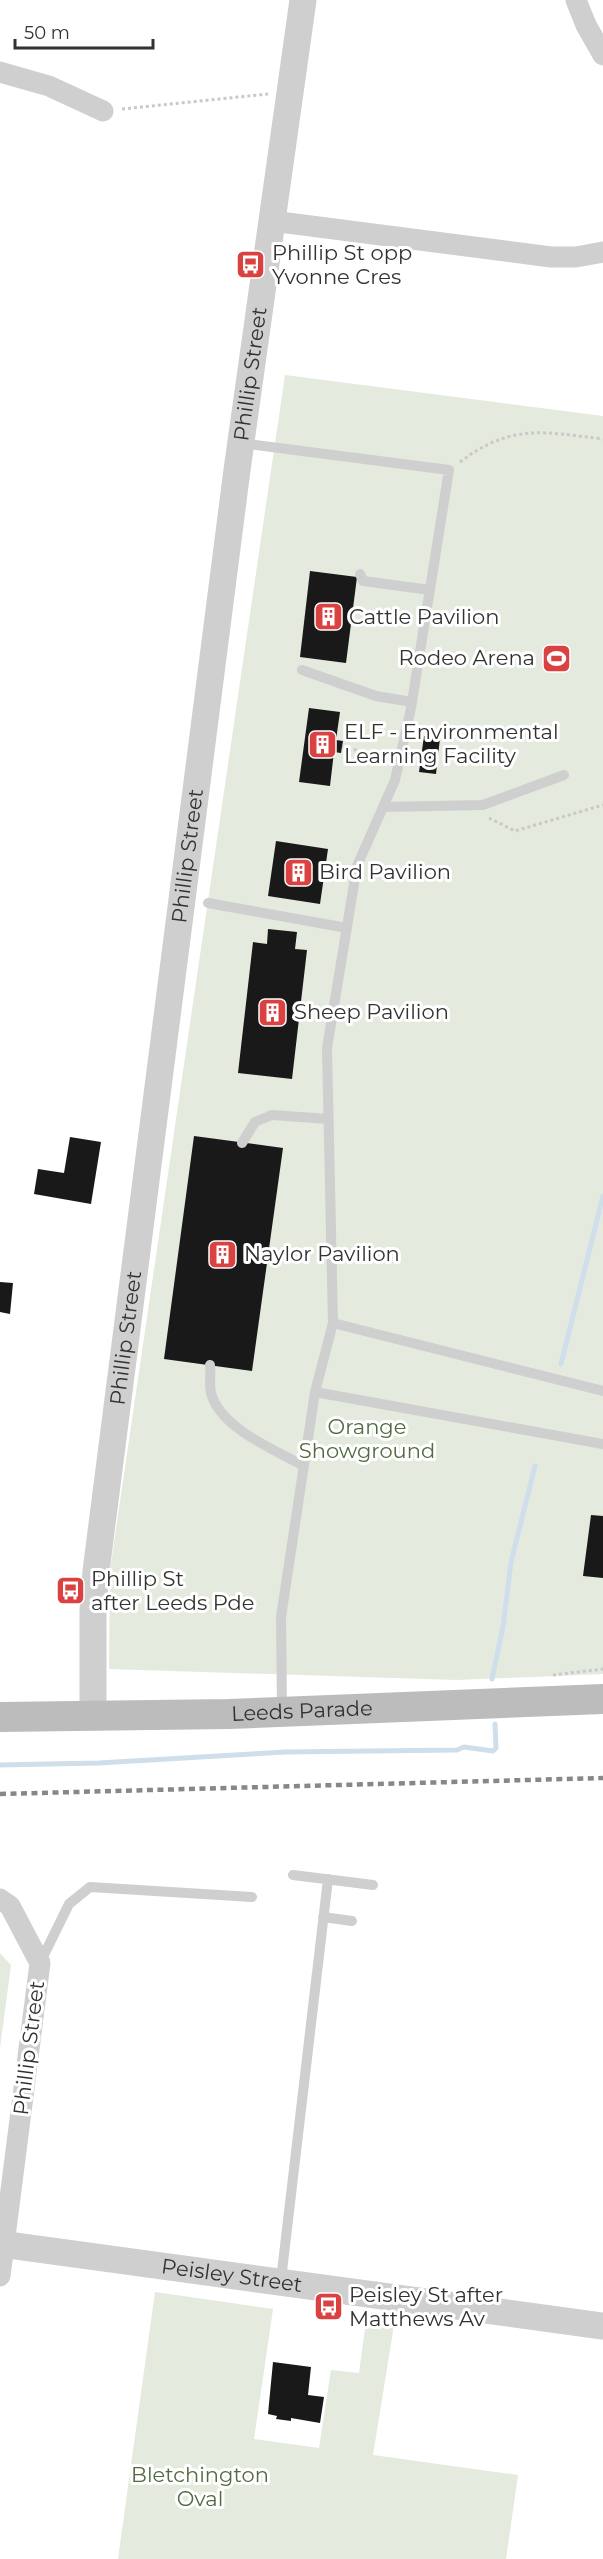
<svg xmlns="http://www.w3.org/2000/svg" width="603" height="2559" viewBox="0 0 603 2559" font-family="Montserrat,sans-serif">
<rect width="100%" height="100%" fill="#fff"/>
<path fill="#e4eade" d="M285,375L603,416V1674L457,1680L109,1669L110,1570Z
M0,1953L11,1965L0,2048Z
M155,2292L273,2309L254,2439L319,2448L331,2370L359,2373L366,2321L394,2325L373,2455L518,2475L506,2559H118Z"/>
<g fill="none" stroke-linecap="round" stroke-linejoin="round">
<path stroke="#cfdeeb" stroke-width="5" d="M561,1364L603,1196
M492,1679L503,1627L511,1562L535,1466
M0,1765L99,1763L285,1752L457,1750L464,1747L493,1751L496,1748L495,1724"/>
</g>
<path fill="#191919" d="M310,571L357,577L346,663L300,657Z
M309,708L340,712L336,740L343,741L341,753L334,752L330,786L299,782Z
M424,736L440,738L436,774L419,772Z
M276,841L328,849L320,904L268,896Z
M268,929L297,932L295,949L307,950L292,1079L238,1073L253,942L267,944Z
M194,1136L283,1148L252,1371L164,1359Z
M70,1137L101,1142L91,1204L34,1194L38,1169L64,1173Z
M0,1282L13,1283L10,1314L0,1312Z
M591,1515L603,1516V1578L583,1576Z
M273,2362L311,2367L308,2395L324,2397L320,2423L291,2418V2421L276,2419L277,2416L268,2414Z"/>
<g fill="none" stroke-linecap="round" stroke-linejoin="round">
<path stroke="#c9c9c9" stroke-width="3" stroke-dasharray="3 3" stroke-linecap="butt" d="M122,109L268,94
M460,462C512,423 543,432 603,439
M342,747L361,751L386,762
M489,818L515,831L603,805
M553,1675L603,1669"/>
<path stroke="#cfcfcf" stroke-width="10" d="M241,443L449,470L411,708L395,780L357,866L327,1048L333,1323L315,1392L281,1617L282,1712
M360,574L363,581L430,590
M302,670L376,696L412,702
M383,807L483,805L564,775
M208,903L347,928
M242,1143L255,1122L272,1115L328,1119
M333,1323L603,1391
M210,1365C211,1374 209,1385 211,1393C220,1428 275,1450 304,1466
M315,1392L603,1444
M293,1875L373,1885
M323,1917L352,1921
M40,1963L69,1904L90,1887L252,1897
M281,2280L328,1879"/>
<path stroke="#cfcfcf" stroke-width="21" d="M576,0L586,25L603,55
M0,72L49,86L103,111
M272,221L551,257H576L603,252
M0,1899L10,1906L40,1963L0,2276"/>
<g stroke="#cfcfcf" stroke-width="27">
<path id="s1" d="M93,1714V1610L96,1571L237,470L303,0"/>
<path id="s2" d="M0,2244L603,2326"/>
</g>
<path stroke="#bcbcbc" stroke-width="30" id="s3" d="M0,1717L229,1714L603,1699"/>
<path stroke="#878787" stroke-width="4.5" stroke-dasharray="6 4.5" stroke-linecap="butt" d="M0,1794L603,1778"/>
</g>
<defs>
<symbol id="bus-square" viewBox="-11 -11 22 22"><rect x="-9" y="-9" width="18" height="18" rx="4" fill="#da4242" stroke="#fff"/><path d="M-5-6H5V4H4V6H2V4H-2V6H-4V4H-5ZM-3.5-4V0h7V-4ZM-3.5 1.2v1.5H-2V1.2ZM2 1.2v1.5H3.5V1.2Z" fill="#fff"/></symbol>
<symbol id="building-square" viewBox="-11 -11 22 22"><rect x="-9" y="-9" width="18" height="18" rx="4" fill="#da4242" stroke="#fff"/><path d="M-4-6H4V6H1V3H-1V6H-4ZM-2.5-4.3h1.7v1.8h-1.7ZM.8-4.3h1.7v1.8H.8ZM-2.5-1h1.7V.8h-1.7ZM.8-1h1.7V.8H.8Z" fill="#fff"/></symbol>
<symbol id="stadium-square" viewBox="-11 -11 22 22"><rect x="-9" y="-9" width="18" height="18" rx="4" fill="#da4242" stroke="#fff"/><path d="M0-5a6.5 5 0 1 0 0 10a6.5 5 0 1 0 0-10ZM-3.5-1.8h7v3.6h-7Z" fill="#fff"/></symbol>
</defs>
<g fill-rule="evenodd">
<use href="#bus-square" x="234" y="248" width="33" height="33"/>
<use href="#building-square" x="312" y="600" width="33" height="33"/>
<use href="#stadium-square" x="540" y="642" width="33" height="33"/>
<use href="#building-square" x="306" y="728" width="33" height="33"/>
<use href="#building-square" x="282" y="856" width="33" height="33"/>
<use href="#building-square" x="256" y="996" width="33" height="33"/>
<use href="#building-square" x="206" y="1238" width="33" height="33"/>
<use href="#bus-square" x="54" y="1574" width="33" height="33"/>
<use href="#bus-square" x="312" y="2290" width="33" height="33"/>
</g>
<g text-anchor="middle" stroke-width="6" stroke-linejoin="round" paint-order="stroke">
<g font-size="21" fill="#323232" stroke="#fff" text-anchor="start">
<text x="272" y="260">Phillip St opp<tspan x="272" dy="24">Yvonne Cres</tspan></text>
<text x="349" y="624">Cattle Pavilion</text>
<text x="535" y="665" text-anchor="end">Rodeo Arena</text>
<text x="344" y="739">ELF - Environmental<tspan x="344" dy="24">Learning Facility</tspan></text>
<text x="319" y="879">Bird Pavilion</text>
<text x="294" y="1019">Sheep Pavilion</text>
<text x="244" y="1261">Naylor Pavilion</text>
<text x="91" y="1586">Phillip St<tspan x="91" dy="24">after Leeds Pde</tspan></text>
<text x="349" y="2302">Peisley St after<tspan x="349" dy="24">Matthews Av</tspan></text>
</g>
<g font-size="21" fill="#323232" stroke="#fff">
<text dy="7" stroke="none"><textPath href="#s1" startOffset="1350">Phillip Street</textPath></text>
<text dy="7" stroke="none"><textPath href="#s1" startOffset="864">Phillip Street</textPath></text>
<text dy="7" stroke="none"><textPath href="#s1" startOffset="378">Phillip Street</textPath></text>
<text dy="7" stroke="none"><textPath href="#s3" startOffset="302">Leeds Parade</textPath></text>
<text transform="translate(29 2048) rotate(-83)" y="7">Phillip Street</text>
<text dy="7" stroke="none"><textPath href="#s2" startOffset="234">Peisley Street</textPath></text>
</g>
<g font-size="21" fill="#526b41" stroke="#fff">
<text x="367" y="1434">Orange<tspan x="367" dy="24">Showground</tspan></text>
<text x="200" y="2482">Bletchington<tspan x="200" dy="24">Oval</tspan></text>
</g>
</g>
<path d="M15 39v9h138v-9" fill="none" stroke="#323232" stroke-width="3"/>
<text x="24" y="39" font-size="18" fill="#323232" stroke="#ffffff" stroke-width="4.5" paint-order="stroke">50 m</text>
</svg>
